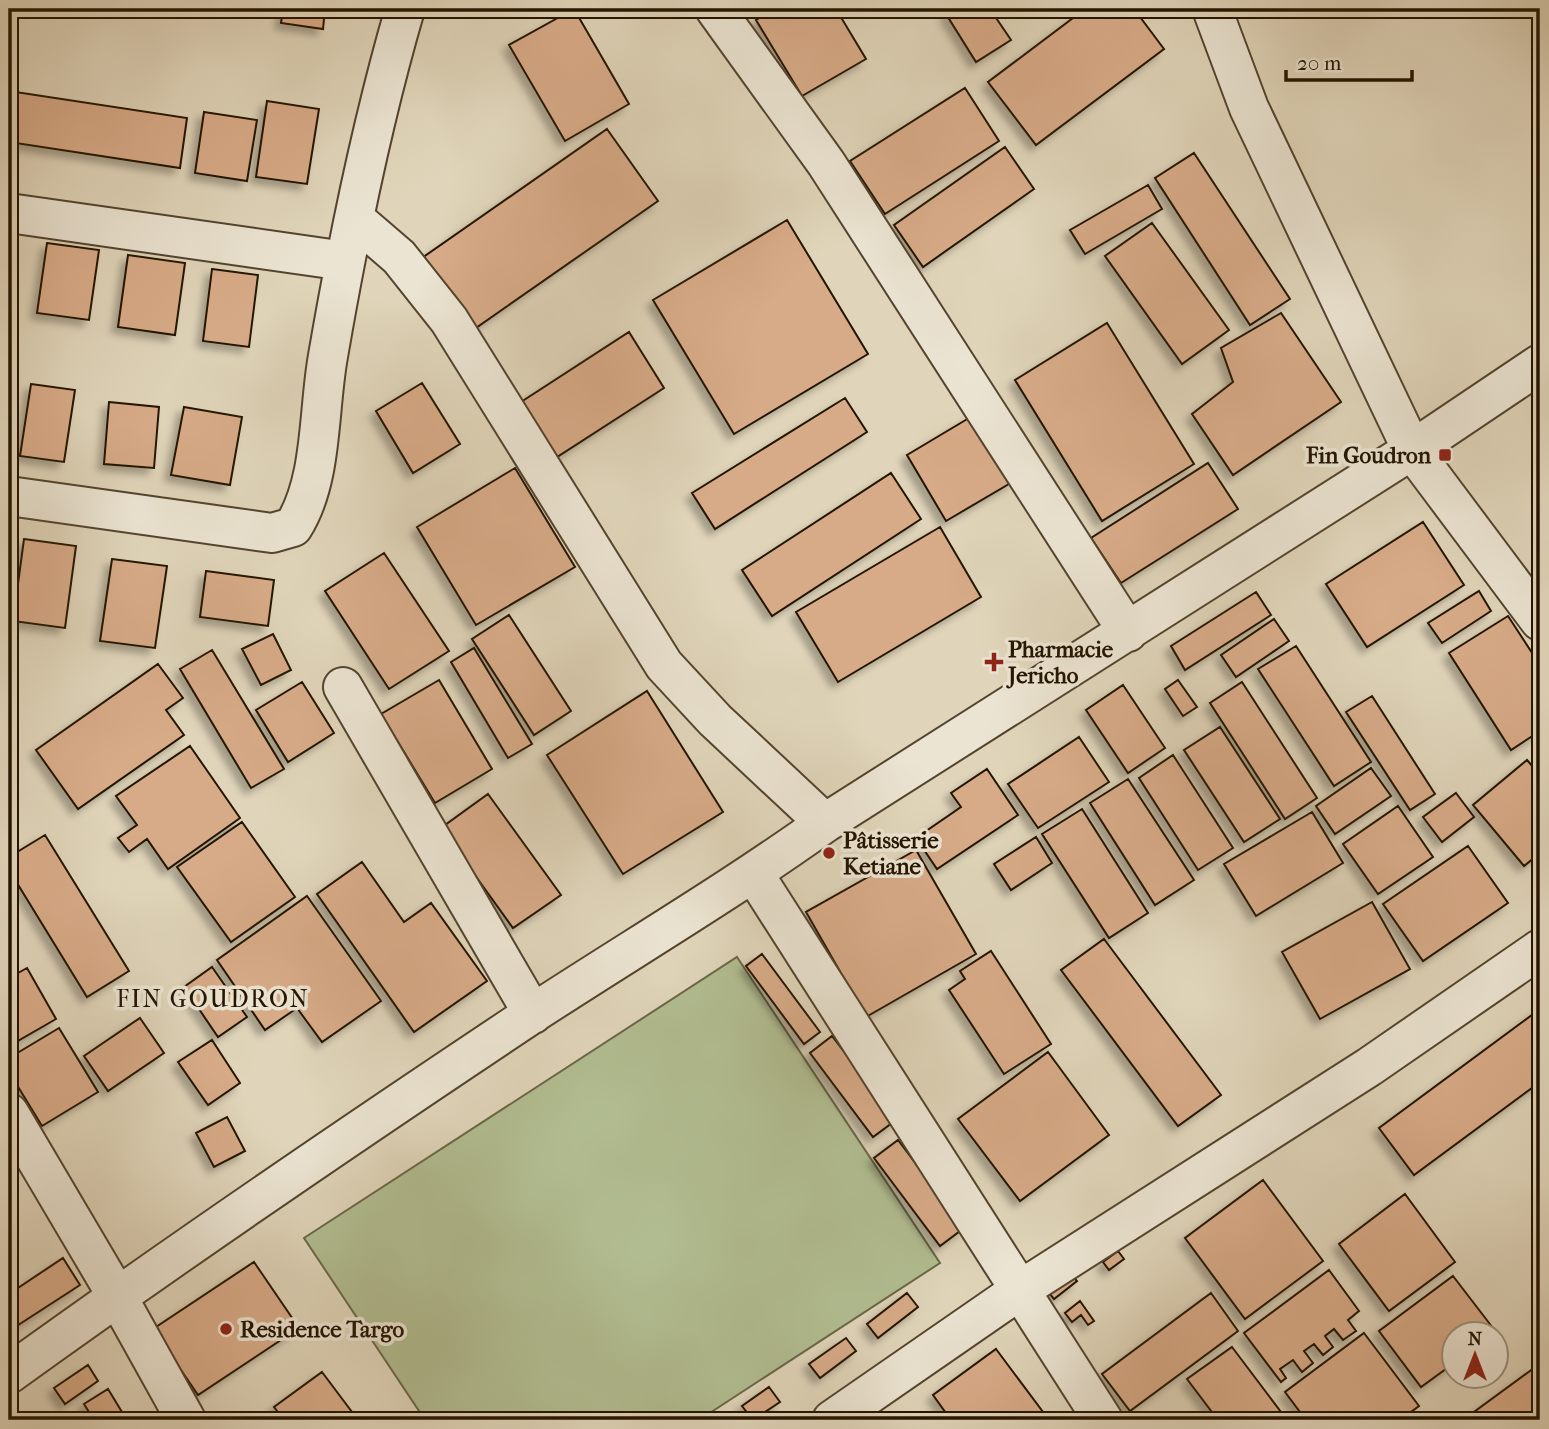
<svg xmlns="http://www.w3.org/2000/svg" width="1549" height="1429" viewBox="0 0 1549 1429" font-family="'IM FELL French Canon',serif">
<defs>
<filter id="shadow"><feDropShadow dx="-6" dy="6" stdDeviation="3.5" flood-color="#0004"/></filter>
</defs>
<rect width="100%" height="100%" fill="#e0d5ba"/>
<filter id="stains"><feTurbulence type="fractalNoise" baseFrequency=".00286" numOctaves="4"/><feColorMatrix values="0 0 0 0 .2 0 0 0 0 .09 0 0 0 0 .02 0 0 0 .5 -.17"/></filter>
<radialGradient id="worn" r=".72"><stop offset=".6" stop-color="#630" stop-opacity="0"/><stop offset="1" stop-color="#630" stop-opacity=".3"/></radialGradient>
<path fill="#b1bd91" stroke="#6a6848" stroke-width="2" d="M737,957L940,1263L699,1420H425L304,1238Z"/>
<path fill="#d8ab88" stroke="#241400" stroke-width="2" filter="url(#shadow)" d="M283,9H325L323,29L281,23Z
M574,9L629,104L565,141L509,45Z
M775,9H836L866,59L802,96L756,20Z
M954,9H990L1011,40L976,62L946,14Z
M1085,9H1134L1164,49L1036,145L988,82Z
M965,88L999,141L885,214L850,161Z
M9,91L187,118L180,168L9,142Z
M267,101L319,109L307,184L256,177Z
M204,112L257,120L247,181L195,173Z
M607,129L658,201L473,330L422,258Z
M1005,147L1034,189L923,267L894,225Z
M1194,153L1290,299L1250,325L1155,178Z
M1148,185L1162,209L1085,254L1070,230Z
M787,220L868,354L734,434L653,300Z
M1152,223L1229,330L1182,364L1105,256Z
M9,232L17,234L9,282Z
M47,243L99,250L89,320L37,313Z
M128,255L185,263L175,335L118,327Z
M212,269L258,275L249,347L203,341Z
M1281,313L1341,402L1233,475L1192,414L1233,382L1221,348Z
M1107,323L1194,464L1102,521L1015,380Z
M629,332L664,388L557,457L521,402Z
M422,383L460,444L413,473L376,411Z
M31,384L75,390L64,462L20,456Z
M845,398L867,432L715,529L692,493Z
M109,402L159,407L154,468L104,464Z
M184,407L242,417L230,485L171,475Z
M974,415L1014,481L946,521L907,455Z
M1208,463L1238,509L1121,583L1091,538Z
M515,468L575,567L476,625L417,527Z
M891,473L921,519L772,616L742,570Z
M1423,522L1464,585L1367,647L1326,584Z
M940,527L981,597L838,682L796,612Z
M24,539L76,546L65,628L13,621Z
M384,553L449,651L389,689L325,591Z
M112,559L167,566L155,648L100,641Z
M206,571L274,580L268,626L200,617Z
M1479,591L1491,611L1442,643L1428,623Z
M1256,592L1271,615L1185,670L1171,646Z
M509,615L571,711L534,735L472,639Z
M1508,616L1540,665V731L1511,750L1449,653Z
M1274,619L1289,641L1236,677L1221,655Z
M273,634L291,670L261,685L242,649Z
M1296,646L1371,762L1334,786L1258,669Z
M474,648L532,744L508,758L451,662Z
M212,650L284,769L251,788L180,669Z
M158,664L183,698L166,710L184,735L78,809L36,750Z
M439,680L492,769L435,803L381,714Z
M1178,680L1197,707L1183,716L1165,689Z
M302,682L334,733L288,762L256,710Z
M1242,682L1317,798L1285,819L1210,703Z
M1123,685L1165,748L1128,773L1086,710Z
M647,691L723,812L623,874L547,755Z
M1372,696L1435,794L1410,810L1346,712Z
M1220,727L1280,819L1244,842L1184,750Z
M1079,737L1109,782L1038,828L1008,784Z
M190,746L240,818L168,869L147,839L129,852L118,838L137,825L116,796Z
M1173,755L1233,848L1198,870L1139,778Z
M1527,760L1540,775V853L1524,866L1473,805Z
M1371,768L1391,796L1335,834L1316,806Z
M987,769L1018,815L937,869L916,838L961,807L951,793Z
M1128,779L1194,880L1155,905L1090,803Z
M1456,793L1474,817L1442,842L1423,817Z
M488,794L561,895L513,928L441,828Z
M1398,806L1433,857L1378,894L1343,844Z
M1082,809L1148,913L1109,938L1042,834Z
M1312,812L1343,863L1256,916L1224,864Z
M242,822L295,897L231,942L177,867Z
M45,835L129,971L87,997L9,870V857Z
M1036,837L1052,863L1011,890L994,864Z
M1468,846L1508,903L1423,961L1383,904Z
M916,850L976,954L866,1017L806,912Z
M362,862L404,922L431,903L487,981L414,1032L317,894Z
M307,896L381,1001L322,1042L297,1008L265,1030L217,960Z
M1372,902L1410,969L1320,1019L1282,952Z
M1104,939L1221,1095L1178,1126L1061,970Z
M991,951L1051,1044L1004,1074L949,990L965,979L960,971Z
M762,954L820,1032L804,1044L746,966Z
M212,967L247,1017L218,1037L184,987Z
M27,968L56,1019L9,1046V978Z
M1540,1009V1082L1414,1175L1379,1128Z
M140,1018L164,1053L108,1091L84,1056Z
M59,1028L98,1092L42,1126L9,1072V1058Z
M832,1036L896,1120L873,1137L810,1053Z
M212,1040L240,1083L208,1105L178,1062Z
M1048,1052L1109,1135L1020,1201L958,1119Z
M227,1117L245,1151L214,1167L196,1133Z
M898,1140L964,1228L940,1246L874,1158Z
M1263,1180L1323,1261L1245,1319L1185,1238Z
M1405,1194L1455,1262L1389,1311L1339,1244Z
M1118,1251L1124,1259L1109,1270L1103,1262Z
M63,1258L80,1285L9,1331V1294Z
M254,1262L299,1328L198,1395L153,1329Z
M1329,1270L1359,1311L1348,1320L1356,1331L1343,1340L1334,1329L1325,1336L1333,1347L1323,1355L1314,1344L1304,1351L1313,1363L1302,1372L1293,1360L1280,1369L1286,1378L1281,1382L1244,1333Z
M1069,1272L1077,1281L1054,1299L1046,1289Z
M1453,1276L1496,1332L1454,1334V1363L1421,1387L1379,1331Z
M907,1293L918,1307L878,1338L867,1324Z
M1211,1293L1238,1331L1130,1411L1102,1374Z
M1080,1301L1094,1321L1088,1325L1081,1315L1072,1322L1065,1313Z
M1364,1333L1419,1406L1400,1420H1306L1285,1392Z
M846,1338L856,1351L820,1378L809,1364Z
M1232,1347L1287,1420H1218L1187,1379Z
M996,1349L1049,1420H951L933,1395Z
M88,1365L98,1381L65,1404L54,1388Z
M1534,1368L1540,1377V1420H1463Z
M322,1372L358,1420H284L274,1407Z
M769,1387L780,1402L753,1420L742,1406Z
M108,1389L125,1417L94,1420L84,1404Z"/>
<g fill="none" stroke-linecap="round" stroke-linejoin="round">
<defs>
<path id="minor" d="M715,9L826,163L1128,632
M1212,9L1249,108L1412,450L1540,621
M9,213L345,261
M356,220L399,257L449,320L664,665L715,720L825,823
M9,496L272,533L293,527C323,480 318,411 328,356C348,240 372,122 405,9
M343,687L533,1014
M754,874L1103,1420
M9,1113L117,1296L186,1420
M9,1374C181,1250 356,1131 532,1014C630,950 730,891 825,823L1412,450L1540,364
M832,1420L1020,1290L1369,1067L1540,949"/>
</defs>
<use href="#minor" stroke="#53442e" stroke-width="42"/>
<use href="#minor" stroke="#ebe4d2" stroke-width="38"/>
</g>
<g fill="#8f2418" stroke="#ebe4d2" stroke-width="2.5">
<rect x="1438" y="448" width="14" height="14" rx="3.5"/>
<path d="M990.5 651.5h7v7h7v7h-7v7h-7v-7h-7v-7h7z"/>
<circle cx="829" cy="853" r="7"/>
<circle cx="226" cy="1329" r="7"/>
</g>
<g text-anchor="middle" stroke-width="7" stroke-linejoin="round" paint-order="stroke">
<g font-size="23" font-weight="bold" fill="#241400" stroke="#ebe4d2" text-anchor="start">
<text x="1431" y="463" text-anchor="end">Fin Goudron</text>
<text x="1008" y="657">Pharmacie<tspan x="1008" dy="26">Jericho</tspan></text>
<text x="843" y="848">Pâtisserie<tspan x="843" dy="26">Ketiane</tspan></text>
<text x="240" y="1337">Residence Targo</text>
</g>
<g font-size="24" letter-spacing="2" fill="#241400" stroke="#ebe4d2">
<text x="213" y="1007">FIN GOUDRON</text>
</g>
</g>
<rect width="1549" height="1429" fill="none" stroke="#e0d5ba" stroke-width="35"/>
<rect x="10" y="10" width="1528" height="1408" fill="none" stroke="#241400" stroke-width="3.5"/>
<rect x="18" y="18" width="1514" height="1394" fill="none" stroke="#241400" stroke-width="2"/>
<g transform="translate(1475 1355)"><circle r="33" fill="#ebe4d2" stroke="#9b917e" stroke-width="2"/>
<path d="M0-5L12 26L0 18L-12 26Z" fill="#8f2418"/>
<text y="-10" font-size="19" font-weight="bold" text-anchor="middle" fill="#241400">N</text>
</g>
<path d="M1286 70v10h126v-10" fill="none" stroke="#241400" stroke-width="3.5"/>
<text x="1297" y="70" font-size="21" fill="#241400" stroke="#ebe4d2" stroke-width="5" paint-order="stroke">20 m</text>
<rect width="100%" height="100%" filter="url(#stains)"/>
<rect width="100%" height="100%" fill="url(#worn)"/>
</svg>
